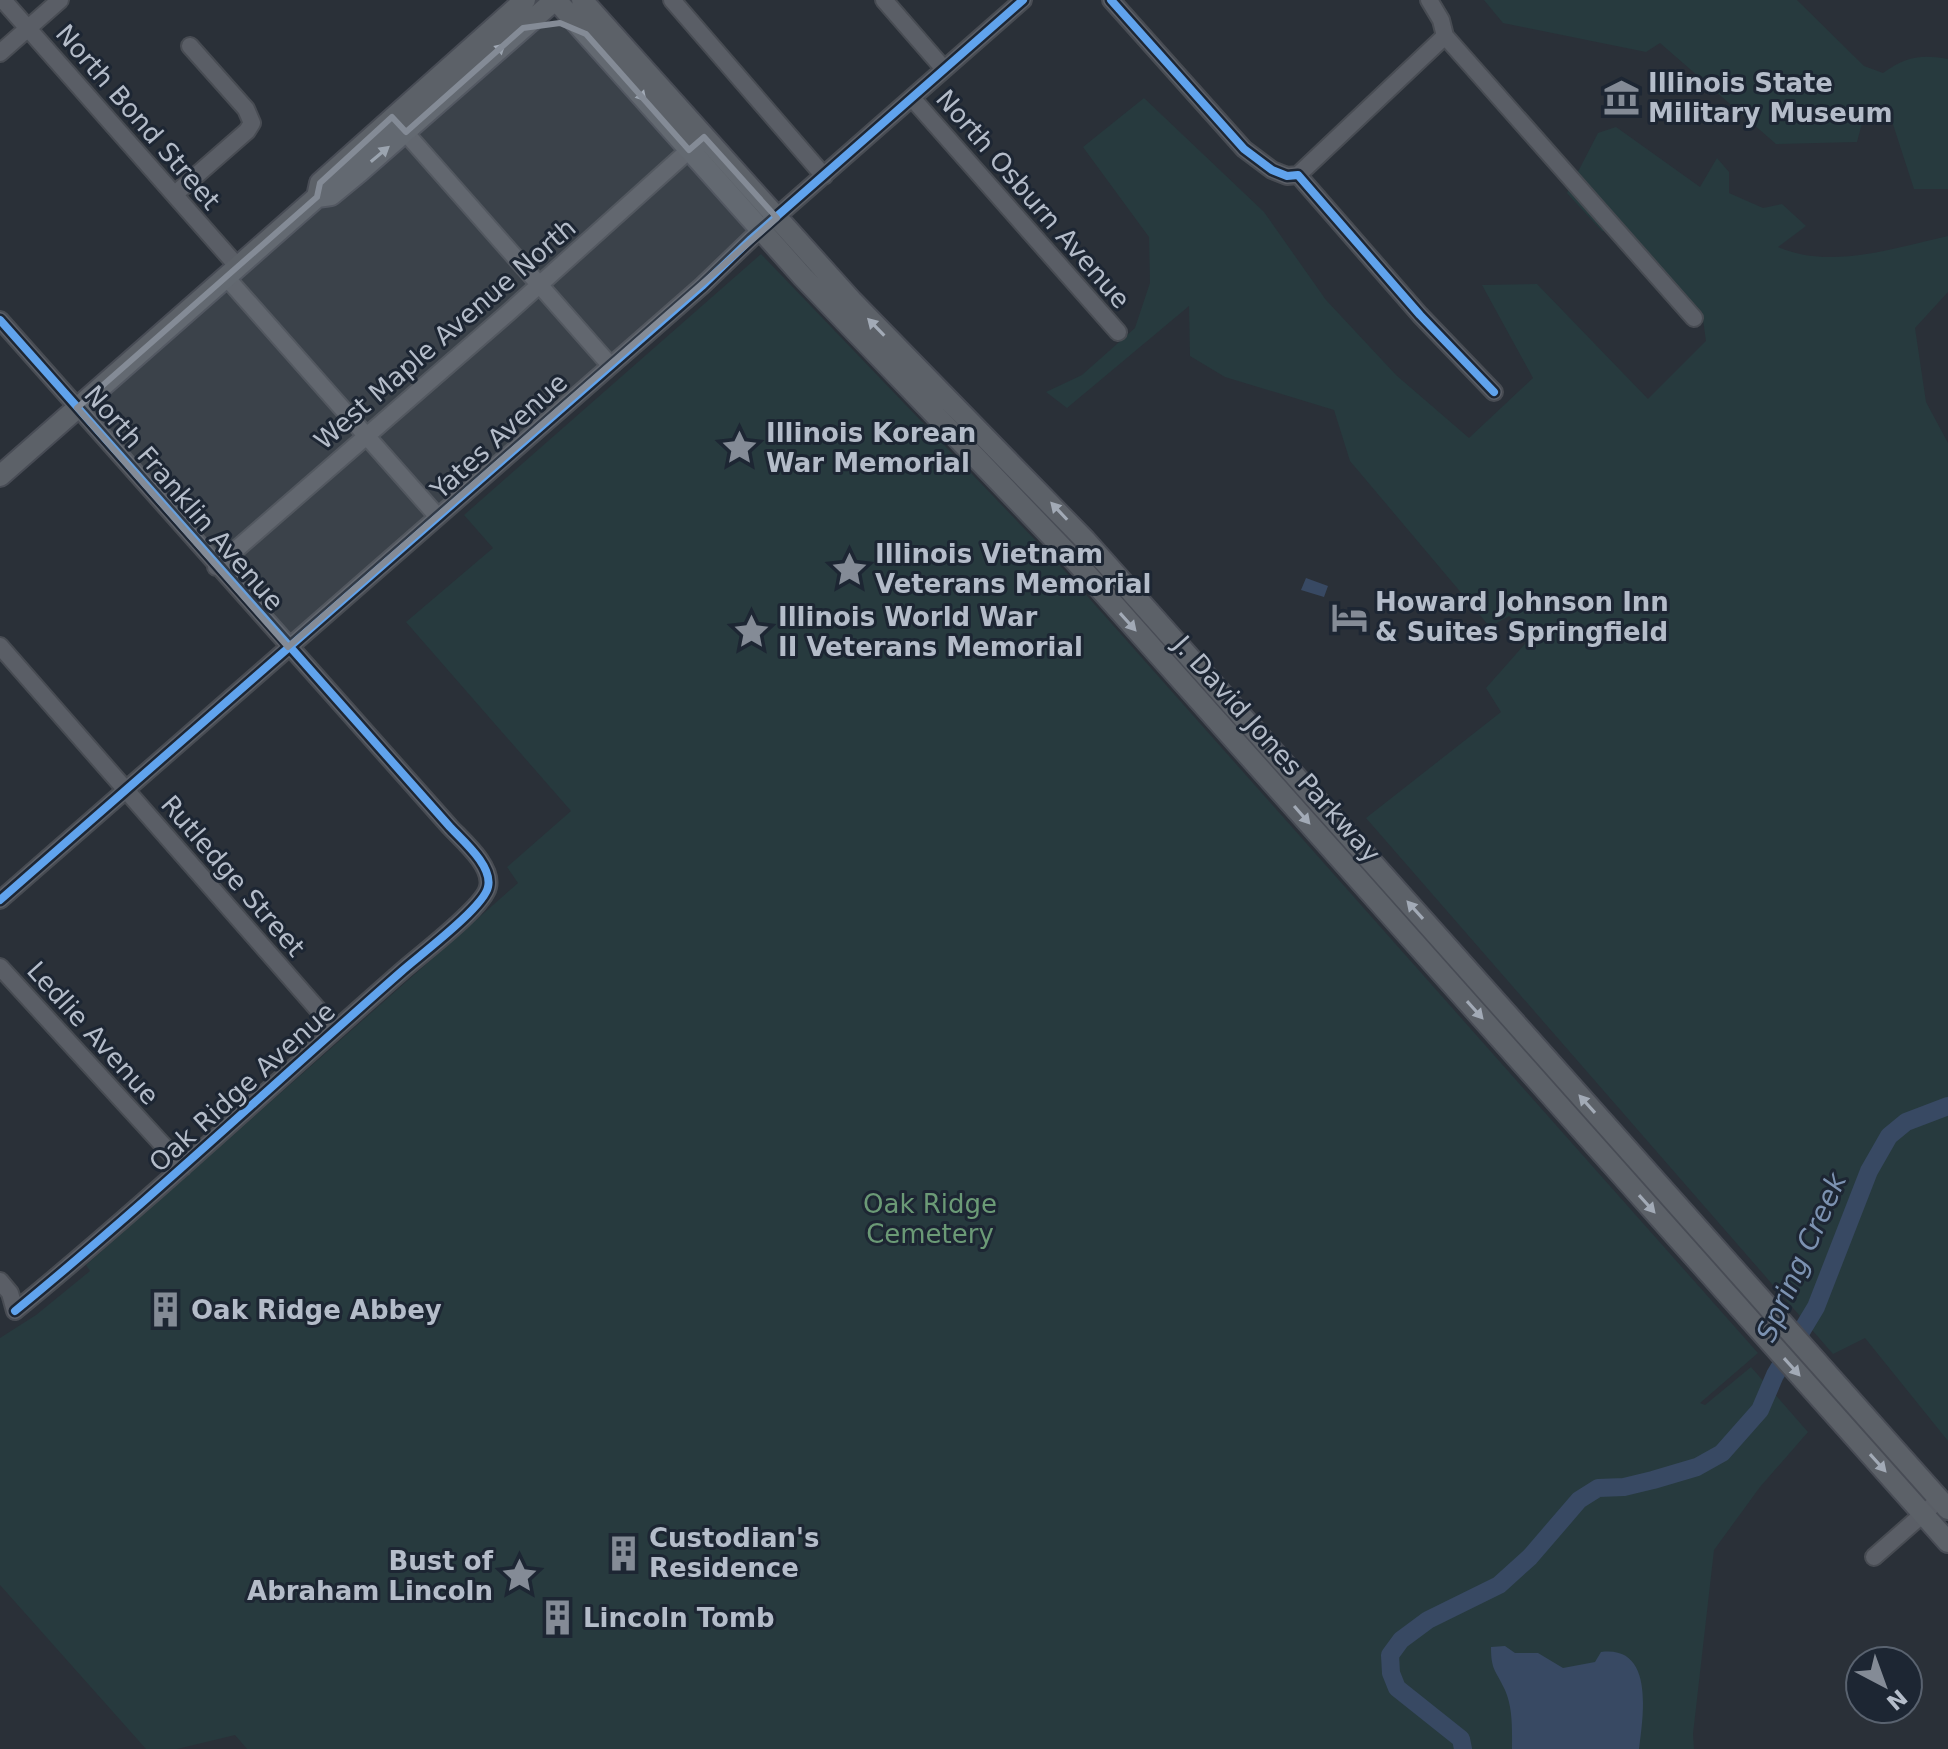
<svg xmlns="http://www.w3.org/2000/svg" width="1948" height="1749" viewBox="0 0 1948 1749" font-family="'DejaVu Sans',sans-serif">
<rect width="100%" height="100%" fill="#2a3038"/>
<path fill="#273a3e" d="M1484,0H1797L1864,66L1883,73C1906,57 1920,54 1948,59V189H1914L1887,106L1867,105L1857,142L1776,144L1660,43L1646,52L1503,23Z
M1144,98L1264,212L1326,300L1396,375L1469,438L1533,378L1482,285L1537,284L1648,399L1706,341L1702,312L1627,235L1602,231L1567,193L1598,133L1616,127L1700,187L1717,158L1729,172V193L1763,208L1782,204L1806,226L1778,247C1831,270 1894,248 1948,236V292L1915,328L1926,402L1948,443V1441L1865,1338L1833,1354L1366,818L1501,712L1486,688L1532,636L1509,616L1490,627L1350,461L1334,410L1225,377L1190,356L1189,306L1067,408L1046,392L1082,375L1135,328L1150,283L1149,237L1083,147Z
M761,254L1065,571L1758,1353L1700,1403L1705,1405L1751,1367L1808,1432L1760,1487L1714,1550L1693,1734L1694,1749H247L235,1735L177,1749H146L0,1585V1338L36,1315L90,1271L86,1265L518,883L507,867L571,811L406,622L493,548L464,515Z"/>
<path fill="#384963" d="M1306,578L1328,586L1324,597L1301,590Z
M1505,1646L1515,1653H1538L1563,1668L1595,1662L1601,1652C1655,1645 1643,1716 1639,1749H1512C1512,1730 1513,1708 1505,1690C1496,1670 1491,1671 1491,1647Z"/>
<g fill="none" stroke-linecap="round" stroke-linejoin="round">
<path stroke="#384963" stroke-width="18" d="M1463,1749L1461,1739L1397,1688L1391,1673L1390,1655L1401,1640L1428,1620L1499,1585L1530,1557L1579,1500L1598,1488L1624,1487L1653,1480L1697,1467L1722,1453L1760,1410L1775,1375L1816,1307L1869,1171L1889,1136L1906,1122L1948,1106"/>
<defs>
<path id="minor" d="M3,0L238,267
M672,0L824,176
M884,0L944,69
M1111,0L1244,149L1272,170L1287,176L1298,175L1420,315L1494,392
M1429,0L1441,20L1445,36L1694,318
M0,53L60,0
M912,98L1118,332
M397,123L610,365
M1298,175L1445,36
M175,194L247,131L252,123L246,109L190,46
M226,277L438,517
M0,320L450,827C463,841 493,866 488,887C484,907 420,955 402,971C273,1084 148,1202 15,1311
M216,567L508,313L698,142
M0,646L335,1029
M0,900L702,286L751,239L1023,0
M0,967L183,1167
M0,1281L10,1293L15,1311
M1874,1557L1932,1506"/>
<path id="major" d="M556,0L803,277L1076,562L1948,1542
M582,0L852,301L1085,540L1948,1509
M317,197L320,183L525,0
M0,476L317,197L331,195L359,172L555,0"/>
</defs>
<use href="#minor" stroke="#484c53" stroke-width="20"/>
<use href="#major" stroke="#484c55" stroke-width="24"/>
<use href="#minor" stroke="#5a5e66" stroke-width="16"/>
<use href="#major" stroke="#5c6168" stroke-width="20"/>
<defs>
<path id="cycleway" d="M1111,0L1244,149L1272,170L1287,176L1298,175L1420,315L1494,392
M0,320L450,827C463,841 493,866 488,887C484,907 420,955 402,971C273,1084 148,1202 15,1311
M0,900L702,286L751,239L1023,0"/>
</defs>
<use href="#cycleway" stroke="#1d2633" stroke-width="13"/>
<use href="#cycleway" stroke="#60a3ed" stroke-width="8"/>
</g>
<defs><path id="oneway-solid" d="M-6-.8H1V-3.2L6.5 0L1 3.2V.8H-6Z" transform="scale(2)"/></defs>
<g fill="#a2aab6">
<use href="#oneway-solid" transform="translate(496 52) rotate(-42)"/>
<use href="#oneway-solid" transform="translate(638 92) rotate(48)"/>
<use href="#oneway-solid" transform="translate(380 154) rotate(-40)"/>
<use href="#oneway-solid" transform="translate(876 327) rotate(-134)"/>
<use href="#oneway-solid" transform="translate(1059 511) rotate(-133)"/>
<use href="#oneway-solid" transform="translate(1128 622) rotate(48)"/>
<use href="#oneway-solid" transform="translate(1302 815) rotate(49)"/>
<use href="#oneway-solid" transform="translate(1415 910) rotate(-132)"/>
<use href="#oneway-solid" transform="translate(1475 1010) rotate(48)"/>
<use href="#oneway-solid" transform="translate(1587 1104) rotate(-132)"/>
<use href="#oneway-solid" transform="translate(1647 1204) rotate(48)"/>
<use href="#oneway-solid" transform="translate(1792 1367) rotate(48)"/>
<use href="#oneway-solid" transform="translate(1878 1463) rotate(48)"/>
</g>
<path fill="#848b96" fill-opacity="0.2" stroke="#848b96" stroke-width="6" stroke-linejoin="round" d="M560,23L586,34L689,150L704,137L777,218L288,647L77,408L317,197L320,183L392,117L406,132L523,28Z"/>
<defs>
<symbol id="museum-bare" viewBox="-9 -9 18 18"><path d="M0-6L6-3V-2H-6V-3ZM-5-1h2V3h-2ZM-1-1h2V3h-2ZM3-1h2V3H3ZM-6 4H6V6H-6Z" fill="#848b96" stroke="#1d2633" stroke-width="2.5" paint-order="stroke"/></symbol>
<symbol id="sight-bare" viewBox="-9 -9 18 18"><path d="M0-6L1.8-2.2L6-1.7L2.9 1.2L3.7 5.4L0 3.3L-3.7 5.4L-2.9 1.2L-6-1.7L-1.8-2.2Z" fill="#848b96" stroke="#1d2633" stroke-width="2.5" paint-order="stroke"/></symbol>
<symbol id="hotel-bare" viewBox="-9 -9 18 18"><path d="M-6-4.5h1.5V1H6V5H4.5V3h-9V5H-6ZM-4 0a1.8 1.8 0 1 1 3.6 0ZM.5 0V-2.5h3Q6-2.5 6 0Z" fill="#848b96" stroke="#1d2633" stroke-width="2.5" paint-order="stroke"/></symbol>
<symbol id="building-bare" viewBox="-9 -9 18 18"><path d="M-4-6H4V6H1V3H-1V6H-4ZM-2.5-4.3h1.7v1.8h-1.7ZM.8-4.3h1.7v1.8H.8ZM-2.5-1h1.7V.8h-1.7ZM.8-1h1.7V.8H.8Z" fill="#848b96" stroke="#1d2633" stroke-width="2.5" paint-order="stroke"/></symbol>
</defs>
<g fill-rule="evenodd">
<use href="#museum-bare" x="1596" y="72" width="51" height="51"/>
<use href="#sight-bare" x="714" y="422" width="51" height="51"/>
<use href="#sight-bare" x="824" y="544" width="51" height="51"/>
<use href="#hotel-bare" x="1324" y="592" width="51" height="51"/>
<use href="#sight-bare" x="726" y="606" width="51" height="51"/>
<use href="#building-bare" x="140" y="1284" width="51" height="51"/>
<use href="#building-bare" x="598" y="1528" width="51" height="51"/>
<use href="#sight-bare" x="494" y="1550" width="51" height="51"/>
<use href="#building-bare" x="532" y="1592" width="51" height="51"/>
</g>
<g text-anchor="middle" stroke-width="6" stroke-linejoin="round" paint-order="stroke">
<g font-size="26" font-weight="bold" fill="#b4bcc9" stroke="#1d2633" text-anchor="start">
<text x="1648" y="92">Illinois State<tspan x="1648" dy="30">Military Museum</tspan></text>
<text x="766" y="442">Illinois Korean<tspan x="766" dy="30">War Memorial</tspan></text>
<text x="875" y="563">Illinois Vietnam<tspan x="875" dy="30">Veterans Memorial</tspan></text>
<text x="1375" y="611">Howard Johnson Inn<tspan x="1375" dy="30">&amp; Suites Springfield</tspan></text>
<text x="778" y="626">Illinois World War<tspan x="778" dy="30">II Veterans Memorial</tspan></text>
<text x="191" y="1319">Oak Ridge Abbey</text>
<text x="649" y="1547">Custodian's<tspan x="649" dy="30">Residence</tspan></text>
<text x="493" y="1570" text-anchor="end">Bust of<tspan x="493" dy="30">Abraham Lincoln</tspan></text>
<text x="583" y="1627">Lincoln Tomb</text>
</g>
<g font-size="26" fill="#b4bcc9" stroke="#1d2633">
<text transform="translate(138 117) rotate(49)" y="9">North Bond Street</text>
<text transform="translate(1033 199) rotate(49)" y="9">North Osburn Avenue</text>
<text transform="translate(445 334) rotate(-41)" y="9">West Maple Avenue North</text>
<text transform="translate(499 436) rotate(-42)" y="9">Yates Avenue</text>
<text transform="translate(184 498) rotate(49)" y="9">North Franklin Avenue</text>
<text transform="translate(1277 749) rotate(48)" y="9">J. David Jones Parkway</text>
<text transform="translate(233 876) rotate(49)" y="9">Rutledge Street</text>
<text transform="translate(93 1033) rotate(48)" y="9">Ledlie Avenue</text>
<text transform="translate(242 1087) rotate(-42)" y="9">Oak Ridge Avenue</text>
</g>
<g font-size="26" fill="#6b9a76" stroke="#1d2633">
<text x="930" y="1213">Oak Ridge<tspan x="930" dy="30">Cemetery</tspan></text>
</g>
<g font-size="28" font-style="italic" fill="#7c92b1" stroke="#1d2633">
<text transform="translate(1801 1257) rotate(-66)" y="10">Spring Creek</text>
</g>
</g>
<g transform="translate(1884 1685) rotate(139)"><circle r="38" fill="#1d2633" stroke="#59626f" stroke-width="2"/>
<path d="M0-6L14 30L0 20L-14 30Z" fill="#848b96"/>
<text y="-12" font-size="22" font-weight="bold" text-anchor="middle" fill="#b4bcc9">N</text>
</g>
</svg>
